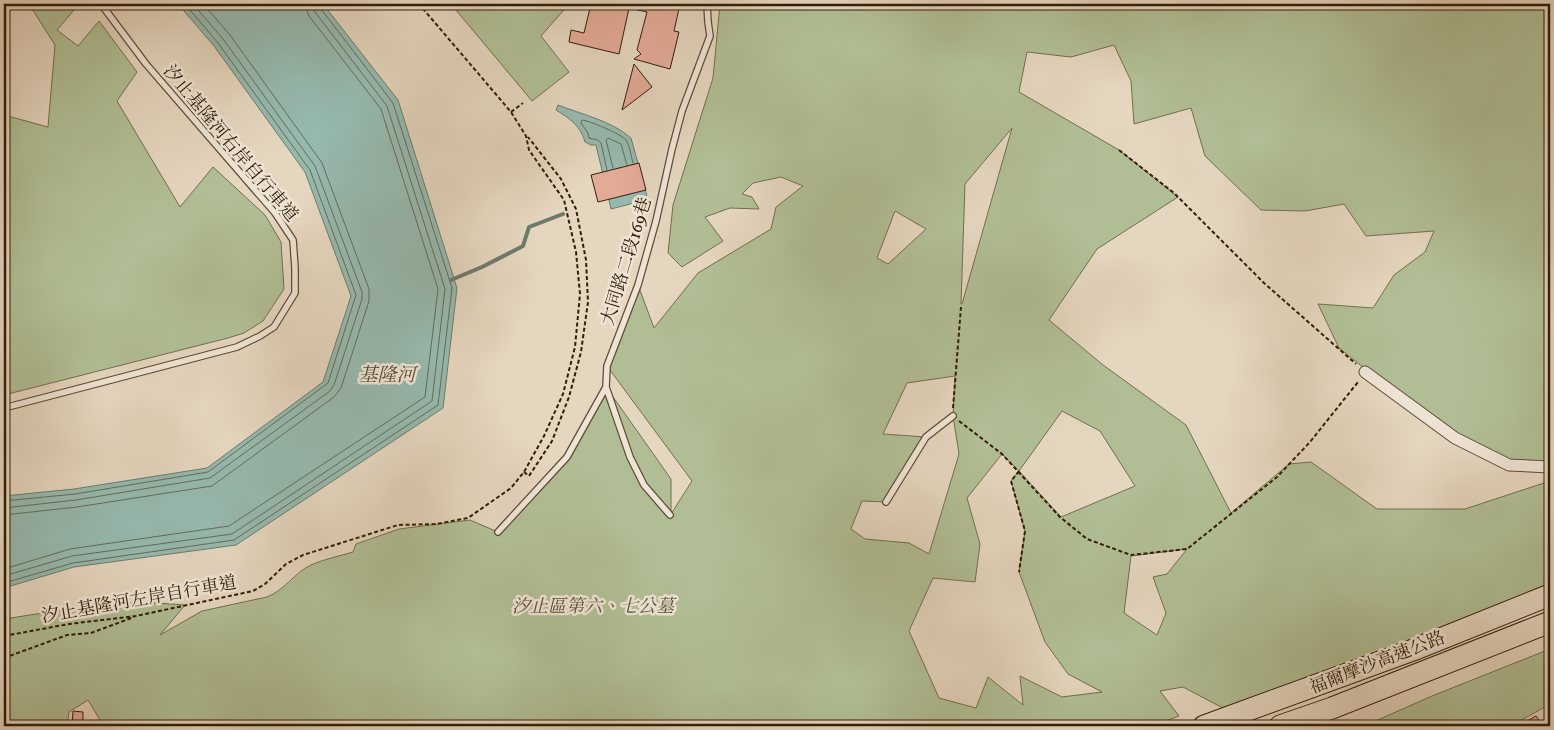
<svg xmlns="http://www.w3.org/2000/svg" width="1554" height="730" viewBox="0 0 1554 730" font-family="'IM FELL Double Pica','Noto Serif TC',serif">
<rect width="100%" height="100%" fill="#e5d6bf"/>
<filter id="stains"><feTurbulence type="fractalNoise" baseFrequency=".004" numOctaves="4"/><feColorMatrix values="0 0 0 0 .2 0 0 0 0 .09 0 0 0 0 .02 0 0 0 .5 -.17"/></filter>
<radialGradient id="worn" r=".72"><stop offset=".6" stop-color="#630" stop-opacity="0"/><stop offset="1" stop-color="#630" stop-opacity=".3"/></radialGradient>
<path fill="#b1be95" stroke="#726e4e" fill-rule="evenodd" d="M29,4H79L57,30L78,46L99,21L137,72L117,101L180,207L213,167L265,215L281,242L284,289L263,321L244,333L228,338L4,395V115L48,127L55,45Z
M451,4H569L541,36L569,72L532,101Z
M720,4H1550V467L1509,465L1423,415L1339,348L1318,304L1373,308L1394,275L1425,252L1434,231L1366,236L1344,204L1305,211L1261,210L1205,156L1191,108L1134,124L1131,81L1114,45L1071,57L1027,52L1019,92L1119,150L1178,197L1097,249L1049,320L1103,365L1186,425L1231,513L1289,464L1311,462L1377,509H1465L1550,481V591L1240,717L1183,687L1160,691L1179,716L1153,726H99L100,720L88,700L69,712L67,726H4V619L95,605L142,602L185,605L160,635L202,611L267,597C285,590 294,573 311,565C324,559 340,556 353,552L356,544L399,529L470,520L498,532L567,457L606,387L671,479V514L692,481L607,366L638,285L654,328L698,273L771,229L776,207L803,186L781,177L753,183L742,194L752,197L759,209L730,208L705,217L723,241L682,267L668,253L673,205L713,78ZM1012,128L962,304H961L965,184ZM895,211L926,229L888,264L877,258ZM955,376L953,416L959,454L929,554L909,543L865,539L851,529L862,501L886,502L926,437L883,434L907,383ZM1062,411L1100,431L1135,486L1061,517L1019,471ZM1002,454L1019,471L1011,481L1025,531L1019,572L1045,642L1068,674L1102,692L1062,697L1020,676L1023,705L988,677L976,708L939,698L909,631L933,578L975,582L980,544L967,498ZM1187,549L1167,574L1153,577L1166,613L1157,635L1124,613L1131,556Z
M1550,649V704L1511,726H1364L1432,696Z"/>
<path fill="#96b9ae" stroke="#6e7b6b" d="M178,4H323L398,100L457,288L443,408L236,545L74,567L4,588V496L74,489L207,468L323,382L351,296L305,172L214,46Z
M558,105C581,114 612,121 631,138L647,196L638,202L611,209L596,145H591L585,142C581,126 569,118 556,110Z"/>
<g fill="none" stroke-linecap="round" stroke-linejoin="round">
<path stroke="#646b5a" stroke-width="1" d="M613,168L606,140L608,138L621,144L627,165
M607,170L601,143L598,140L589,138L588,133L581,123L582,120C590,121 621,134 626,140C630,146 631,157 633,163
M4,501L75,494L208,472L328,383L356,295L310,170L218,43L185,4
M4,508L76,500L210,478L330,391L334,385L362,299V292L315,166L223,39L193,4
M4,515L77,507L212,486L334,397L341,388L369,301V289L322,163L230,35L203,4
M4,569L70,549L229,526L425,397L438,289L381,109L309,16L307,11L306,4
M4,576L72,556L232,534L432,401L445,289L387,106L315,12L313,4
M4,583L73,563L234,540L438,405L452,288L393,103L321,9L320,4"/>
<path stroke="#6e7b6b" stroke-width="4" d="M451,280L482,267L523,246L529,227L563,214"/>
</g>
<path fill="#e4aa98" stroke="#321d06" d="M591,4H680L674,31L679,32L670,69L634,59L641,54L637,50L647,12L629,8L619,54L569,42L571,30L584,33Z
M634,64L652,87L622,110Z
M639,163L646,190L598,202L591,175Z
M73,711L83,712V726H72Z
M1536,716L1543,726H1518Z"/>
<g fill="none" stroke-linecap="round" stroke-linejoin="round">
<defs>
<path id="service" d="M4,408L237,347L260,336L274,327L295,293V268L293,240L275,213L146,64L101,4
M886,502L926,437L953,416
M670,515L644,485L630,457L606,387L607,366L638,285L656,221L672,149L682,111L710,36L708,22L707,4
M498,532L567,457L606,387"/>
<path id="minor" d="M1365,372L1455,438L1509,465L1550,467"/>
<path id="motorway" d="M1204,726L1413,650L1550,595
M1280,726L1332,708L1550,622"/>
</defs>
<use href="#service" stroke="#5f4b34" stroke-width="8"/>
<use href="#minor" stroke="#5f4b34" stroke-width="13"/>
<use href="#motorway" stroke="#321d06" stroke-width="23"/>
<path stroke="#321d06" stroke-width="2" stroke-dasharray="4 2.5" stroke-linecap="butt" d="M511,112L523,103
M1119,150L1174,193L1264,283L1356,364
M953,408L961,307
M959,421L1002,454L1060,517L1087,539L1131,555L1187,549L1277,477L1310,442L1358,382
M1019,471L1011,481L1025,531L1019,572
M524,472L529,476L552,441L569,397L581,352L588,302L586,260L576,209L561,179L528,137
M4,636L69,624L136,616L253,591L265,584L286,564L303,555L398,525L437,524L468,518L511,488L524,472L544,436L563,394L575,347L580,294L576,252L564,200L529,150L526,136L511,112L419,4
M4,658L67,635L91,633L134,617"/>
<use href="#service" stroke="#eee4d5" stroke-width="5.5"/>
<use href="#minor" stroke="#eee4d5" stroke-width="11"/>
<use href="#motorway" stroke="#e5d6bf" stroke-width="21"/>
</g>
<g text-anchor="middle" stroke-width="5" stroke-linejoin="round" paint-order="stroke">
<g font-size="18" fill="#321d06" stroke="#eee4d5">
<text transform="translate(231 143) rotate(50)" y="6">汐止基隆河右岸自行車道</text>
<text transform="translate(626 261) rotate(-73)" y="6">大同路二段169巷</text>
<text transform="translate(139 599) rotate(-10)" y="6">汐止基隆河左岸自行車道</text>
<text transform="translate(1377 662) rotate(-21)" y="6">福爾摩沙高速公路</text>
</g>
<g font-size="18" font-style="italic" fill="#584d31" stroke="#eee4d5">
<text x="593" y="612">汐止區第六、七公墓</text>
</g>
<g font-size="19" font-style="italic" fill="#504c38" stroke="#eee4d5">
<text x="387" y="381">基隆河</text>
</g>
</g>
<rect width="1554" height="730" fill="none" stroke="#e5d6bf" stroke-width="20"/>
<rect x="5" y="5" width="1544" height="720" fill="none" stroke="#321d06" stroke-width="2.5"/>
<rect x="10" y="10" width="1534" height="710" fill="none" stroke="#321d06"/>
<rect width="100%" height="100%" filter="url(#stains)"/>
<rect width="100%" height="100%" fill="url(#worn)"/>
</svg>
